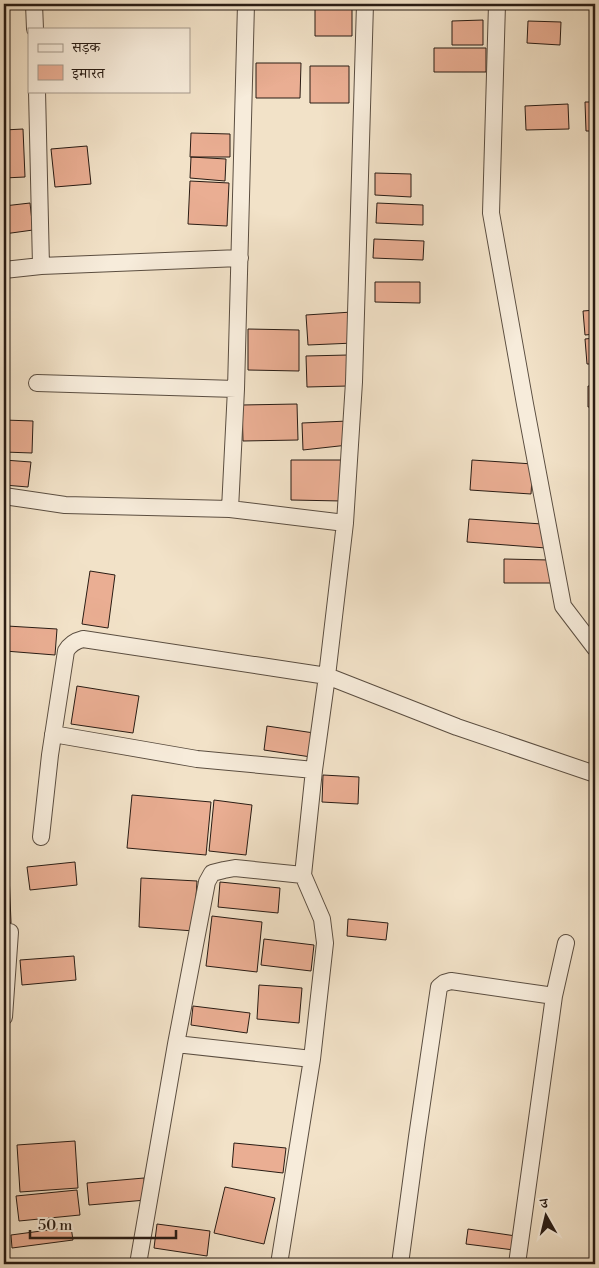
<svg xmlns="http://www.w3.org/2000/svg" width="599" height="1268" viewBox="0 0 599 1268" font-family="'Libre Bodoni','Noto Serif Devanagari',serif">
<rect width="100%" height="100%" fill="#f2e2c8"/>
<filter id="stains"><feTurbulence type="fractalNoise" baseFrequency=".004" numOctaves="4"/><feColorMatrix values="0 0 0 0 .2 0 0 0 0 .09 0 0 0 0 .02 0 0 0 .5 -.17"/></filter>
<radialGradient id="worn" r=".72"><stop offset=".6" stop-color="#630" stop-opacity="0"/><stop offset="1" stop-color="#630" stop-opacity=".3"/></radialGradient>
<path fill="#eaae93" stroke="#291c14" d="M315,8L352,9V36H315Z
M483,20V45H452V21Z
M528,21L561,22L560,45L527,43Z
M434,48H486V72H434Z
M256,63H301L300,98H256Z
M310,66H349V103H310Z
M585,102H595V131H586Z
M568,104L569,129L526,130L525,106Z
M23,129L25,177L4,178V130Z
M191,133L230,134V157H190Z
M87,146L91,184L55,187L51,149Z
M191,157L226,159L225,181L190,178Z
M375,173L411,174V197L375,195Z
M190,181L229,183L227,226L188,224Z
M30,203L33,230L4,234V206Z
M377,203L423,205V225L376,223Z
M374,239L424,241L423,260L373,258Z
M592,277H595V305Z
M375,282H420V303L375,302Z
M595,310V334L585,335L583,311Z
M352,312L354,343L308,345L306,315Z
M248,329L299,330V371L248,370Z
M595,338V364H587L585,339Z
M348,355V386L307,387L306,356Z
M588,386H595V407H588Z
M297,404L298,440L243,441L242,405Z
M4,420L33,421L32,453L4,452Z
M348,421V445L303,450L302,423Z
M4,460L31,462L28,487L4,485Z
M291,460H343L342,501L291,500Z
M472,460L533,464L531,494L470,490Z
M469,519L542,524L546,548L467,542Z
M504,559L549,560L553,583H504Z
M90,571L115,575L108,628L82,624Z
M7,626L57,629L55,655L5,651Z
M77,686L139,696L133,733L71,724Z
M267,726L314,733L311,757L264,750Z
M323,775L359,777L358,804L322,802Z
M132,795L211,802L206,855L127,848Z
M214,800L252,805L246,855L209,851Z
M75,862L77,885L30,890L27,867Z
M9,873L11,923H4V874Z
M141,878L197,881L194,931L139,927Z
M220,882L280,888L278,913L218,907Z
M212,916L262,922L257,972L206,966Z
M348,919L388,923L386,940L347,936Z
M264,939L314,945L311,971L261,965Z
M74,956L76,980L22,985L20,960Z
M259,985L302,988L299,1023L257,1019Z
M193,1006L250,1013L247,1033L191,1025Z
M75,1141L78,1188L20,1192L17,1145Z
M234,1143L286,1148L283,1173L232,1167Z
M144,1178L146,1200L89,1205L87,1183Z
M225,1187L275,1198L264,1244L214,1233Z
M77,1190L80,1215L19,1221L16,1196Z
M157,1224L210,1231L207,1256L154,1248Z
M71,1227L73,1240L12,1248L11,1235Z
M468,1229L516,1236L514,1250L466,1244Z
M593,1244H595V1264H590Z"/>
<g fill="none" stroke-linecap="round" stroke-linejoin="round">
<defs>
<path id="minor" d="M34,4L35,29
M497,4L491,213L525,404L563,606L595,648
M37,91L41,266
M4,270L41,266L240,258
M37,383L236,389
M4,496L65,505L230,509L345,523L327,676L457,727L595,774
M230,509L236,389L246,4
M345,523L354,382L365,4
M53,734L197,759L314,770
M41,837L50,755L66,651C70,644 75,641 83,639L327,676L314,770L303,875
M4,1017L10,932
M176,1044L312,1059
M138,1264L176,1044L207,882L212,873L224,870L235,868L303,875L322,919L325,943L312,1059L279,1264
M400,1264L417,1137L439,987L444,983L451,981L554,996
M517,1264L554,996L566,943"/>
</defs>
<use href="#minor" stroke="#5b4e41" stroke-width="18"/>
<use href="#minor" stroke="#f7ecdb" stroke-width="16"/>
</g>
<rect width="599" height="1268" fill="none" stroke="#f2e2c8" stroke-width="20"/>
<rect x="5" y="5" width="589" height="1258" fill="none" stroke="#291c14" stroke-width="2.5"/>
<rect x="10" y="10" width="579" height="1248" fill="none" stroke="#291c14"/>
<rect x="28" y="28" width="162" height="65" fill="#f7ecdb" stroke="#a5998b"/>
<rect x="38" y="44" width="25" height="8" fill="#f7ecdb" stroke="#a5998b"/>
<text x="72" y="52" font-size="15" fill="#291c14">सड़क</text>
<rect x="38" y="65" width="25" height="15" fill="#eaae93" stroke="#a5998b"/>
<text x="72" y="78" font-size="15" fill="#291c14">इमारत</text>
<g transform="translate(546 1216) rotate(352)" stroke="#f7ecdb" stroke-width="4" paint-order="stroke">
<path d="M0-4L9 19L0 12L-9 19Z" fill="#291c14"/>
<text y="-8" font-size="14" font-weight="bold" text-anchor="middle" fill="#291c14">उ</text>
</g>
<path d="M30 1230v8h146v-8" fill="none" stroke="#291c14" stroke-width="2.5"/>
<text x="38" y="1230" font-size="15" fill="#291c14" stroke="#f7ecdb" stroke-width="4" paint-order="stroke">50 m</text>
<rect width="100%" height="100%" filter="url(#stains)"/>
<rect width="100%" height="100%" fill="url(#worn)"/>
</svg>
